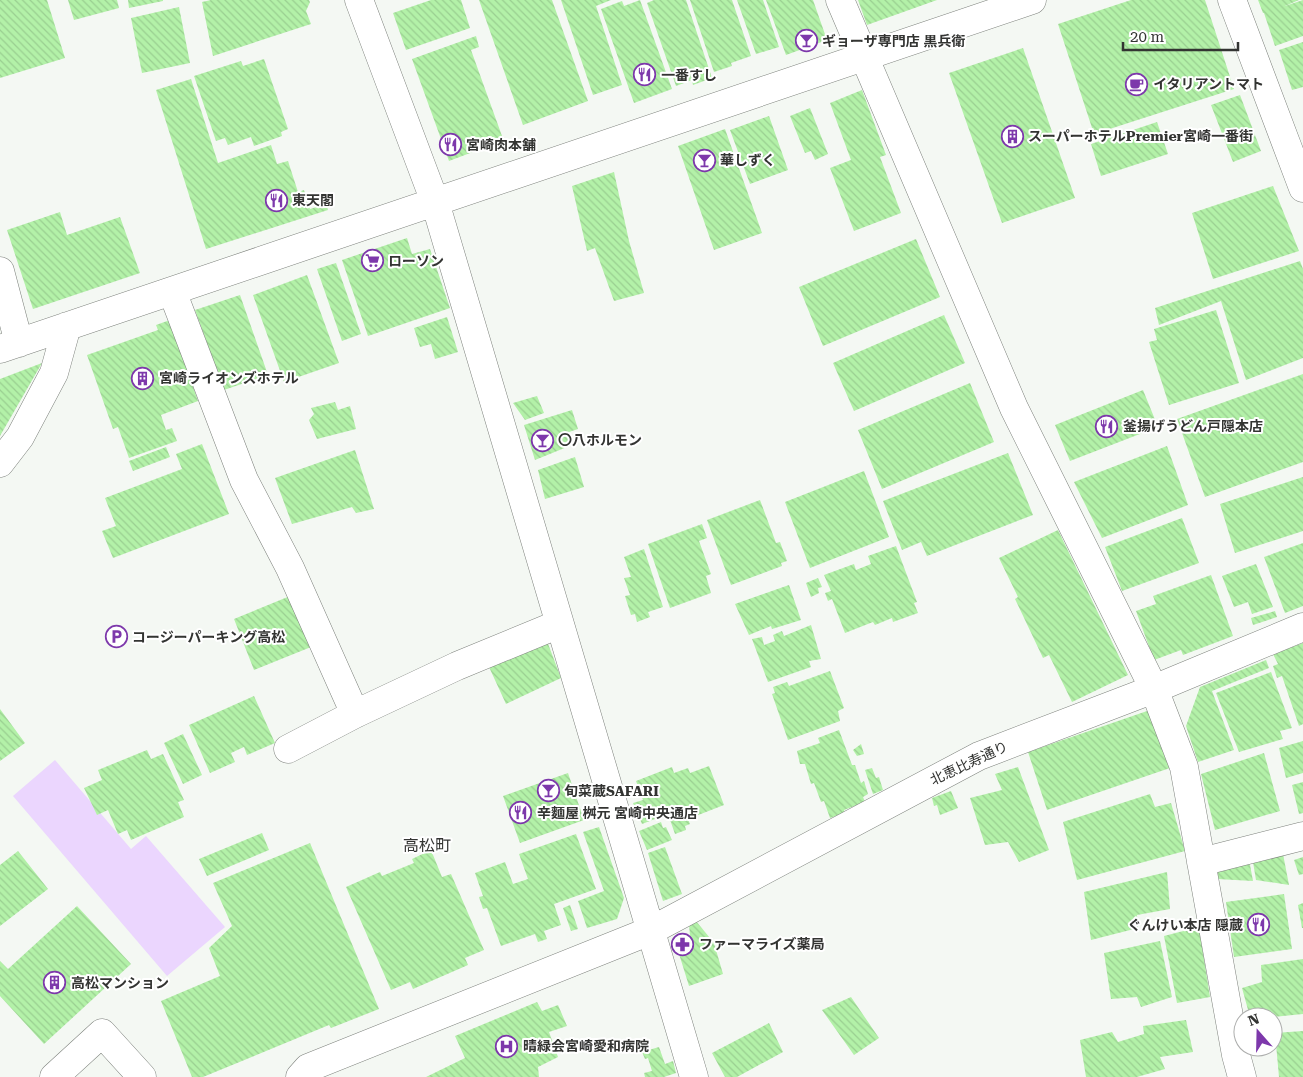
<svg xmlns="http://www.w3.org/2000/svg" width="1303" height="1077" viewBox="0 0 1303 1077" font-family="'Roboto Serif','Noto Sans JP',serif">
<defs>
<pattern id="building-back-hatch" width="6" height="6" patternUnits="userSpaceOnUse" patternTransform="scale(1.25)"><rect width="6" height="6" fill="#b3f1a8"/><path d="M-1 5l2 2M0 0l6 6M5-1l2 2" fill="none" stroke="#9acf91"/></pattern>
</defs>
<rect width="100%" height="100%" fill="#f4f8f3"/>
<path fill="#ebd6fe" d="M55,760L131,849L146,836L225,927L167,976L13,796Z"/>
<path fill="url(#building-back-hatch)" d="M0,0H47L65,58L0,78Z
M68,0H117L119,8L74,20Z
M128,0H163V1L129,8Z
M211,0H309L310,2L306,11L311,24L213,56L202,2Z
M431,0H461L470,28L406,50L393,13Z
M479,0H552L588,101L523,125Z
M561,0H611L596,6L622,85L593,95Z
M640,0L672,89L634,103L601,9L622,1L624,6Z
M654,0H686L712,78L693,85L692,80L676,86L647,3Z
M690,0H732L751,56L731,63L732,66L714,72Z
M737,0H763L779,47L756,54Z
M766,0H813L827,40L786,55Z
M858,0H937L867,25Z
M1131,0H1205L1234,89L1094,134L1058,24Z
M1258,0H1299L1285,6L1303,0V36L1275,46L1264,13H1263Z
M179,7L190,63L142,73L131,18Z
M476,36L479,47L471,50L502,136L493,140L494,144L449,161L412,59Z
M1303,42V87L1292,90L1279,50Z
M1023,48L1075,198L1002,223L949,73Z
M264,59L288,129L281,132L282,136L254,146L251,137L228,145L225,138L216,141L194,76L241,61L243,66Z
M191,79L218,163L271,145L277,164L288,161L298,192L304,190L310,209L326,204L328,210L206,249L156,90Z
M862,90L886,155L880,157L901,213L854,231L830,168L851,160L830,103Z
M1240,95L1261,151L1233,162L1211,105Z
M810,108L828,154L815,160L811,151L805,153L790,116Z
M769,116L788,170L750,184L730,130Z
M1157,122L1168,154L1101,176L1091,144Z
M725,129L762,233L714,250L678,146Z
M614,172L629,241L644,293L614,301L595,248L587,251L572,186Z
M1273,186L1299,251L1213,279L1192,213Z
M60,212L67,235L120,217L140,273L33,309L7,230Z
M407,238L412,254L430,249L450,308L368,336L342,260Z
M916,239L940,297L823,346L799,287Z
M1300,261L1303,269V358L1246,380L1221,301L1159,325L1155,308Z
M336,263L361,334L342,341L317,269Z
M307,275L339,363L284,382L253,295Z
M240,295L268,375L224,390L195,310Z
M1216,310L1239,383L1169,405L1149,342L1157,340L1154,329Z
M944,315L965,363L854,411L833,363Z
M447,317L458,352L435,359L431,344L420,347L414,328Z
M170,320L198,401L161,415L166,430L172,428L177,441L129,458L118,427L113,429L87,355L158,330L156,325Z
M42,363L0,436V379Z
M1303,374V462L1205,497L1177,419Z
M970,383L994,442L882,489L858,430Z
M1143,390L1158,427L1070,461L1055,425Z
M537,396L544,413L525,420L513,403Z
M335,402L338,410L350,406L356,429L317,439L309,420L314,414L311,408Z
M572,410L578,429L569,432L572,445L535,460L524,425Z
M202,444L229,514L113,558L102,531L116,526L105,498L182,469L176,454Z
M1167,446L1188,505L1102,538L1074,482Z
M166,447L170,457L133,471L129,461Z
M355,450L374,509L356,513L352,507L292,524L275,478Z
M1008,453L1033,515L927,556L921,542L902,550L883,501Z
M575,457L584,487L545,499L538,470Z
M864,471L889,537L810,568L785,502Z
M1303,477V531L1235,553L1220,504Z
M760,500L776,543L780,542L787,561L781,563L782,566L731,585L707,520Z
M1182,518L1199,563L1122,591L1105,547Z
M702,524L707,538L699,541L711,574L706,576L711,593L670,608L648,544Z
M1058,530L1128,675L1072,702L1049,655L1043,658L1015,599L1018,597L999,558Z
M1303,543V606L1285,613L1264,557Z
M896,546L917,602L914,603L918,613L893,622L892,618L875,625L873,622L845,633L832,599L828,601L825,593L831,591L824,575L854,564L856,570L871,564L868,556Z
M644,549L663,607L648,612L650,617L637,622L635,614L631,615L625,596L630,595L624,578L631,577L624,557Z
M1256,564L1273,607L1252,614L1248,602L1234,607L1222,576Z
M1211,575L1233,636L1183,655L1181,650L1154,660L1136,611L1156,604L1153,596Z
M818,578L822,587L818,588L819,593L811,597L806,583Z
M789,585L801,620L772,629L771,626L749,635L735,604Z
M290,596L311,647L254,670L234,619Z
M1275,611L1277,617L1253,625L1251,618Z
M811,625L821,659L809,661L811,667L768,682L752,639L762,637L764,645L775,641L773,635L782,631L784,636Z
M547,641L561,678L506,704L489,667Z
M1303,643V724L1299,726L1282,676L1277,678L1273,666L1278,664L1273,654Z
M1266,660L1269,668L1212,691L1234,750L1198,762L1186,726L1200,687Z
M830,671L844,708L838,711L840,721L788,740L772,694L775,693L773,687L787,682L789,686Z
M1271,672L1292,728L1280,731L1283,739L1239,752L1216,693Z
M254,696L275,743L247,755L244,747L231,753L235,762L210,773L189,725Z
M0,709L25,743L0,761Z
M1150,710L1170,768L1047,810L1028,752Z
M839,730L852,765H855L861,783L864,781L868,794L863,797L865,802L844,810L845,813L830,818L824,801L821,802L814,783L811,784L805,764H800L797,751L820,743L818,738Z
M183,734L202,775L183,784L164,743Z
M1303,741V773L1286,778L1279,748Z
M861,744L864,754L857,756L853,750Z
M147,750L151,759L163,754L184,800L178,802L184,817L131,840L127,830L118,834L108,810L97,815L84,788L102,780L98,770Z
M1264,753L1280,811L1215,830L1201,774Z
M709,766L724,805L688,819L690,824L685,826L686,830L675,834L668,814L642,824L633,803L643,800L636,781L672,767L674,773L688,768L690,773Z
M1018,767L1049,850L1019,862L1008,842L985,845L970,798L1002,790L995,774Z
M872,768L876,778L879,777L883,790L873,794L865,770Z
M568,773L584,820L520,843L503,796Z
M1303,782V813L1299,814L1292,785Z
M951,791L958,808L940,815L937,805L934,806L932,798Z
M1150,794L1155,807L1171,803L1185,851L1077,880L1063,822Z
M661,822L663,828L666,827L672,840L647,850L639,831Z
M599,827L624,898L617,919L587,928L578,901L604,891L583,832Z
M262,833L269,850L207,876L199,859Z
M576,834L596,889L554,904L561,925L544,931L547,939L538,942L535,934L501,946L487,908L483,909L479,897L483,896L475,873L505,862L513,884L528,879L519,854Z
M310,843L379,1009L331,1028L329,1025L203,1077H192L161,1001L220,976L209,948L232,926L213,883Z
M665,847L682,894L663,901L648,853Z
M431,850L442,877L451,874L484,950L465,958L468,965L413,989L410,982L391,990L346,887L380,872L382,876L414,863L412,859Z
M18,851L48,889L0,926V865Z
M1248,854L1253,881L1217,879L1213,859Z
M1283,854L1289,885L1256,880L1252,856Z
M1303,857V874L1299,875L1294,860Z
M1167,872L1170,909L1137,915L1138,928L1091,940L1084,892Z
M1284,894L1292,949L1234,957L1226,902Z
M1303,903V928H1302L1298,905Z
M570,905L578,929L571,931L563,908Z
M77,906L131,964L44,1044L0,996V961L8,969Z
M696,921L714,943L723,974L689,986L675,941L690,936L689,924Z
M1199,927L1210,997L1177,1003L1164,936Z
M1160,941L1172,997L1141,1007L1137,997L1111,999L1104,953Z
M1303,959V1014L1273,1017H1250L1242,988L1262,982L1261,965Z
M851,997L879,1038L854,1055L822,1010Z
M537,1002L542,1011L558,1005L567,1026L549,1032L558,1057L538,1067L539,1077H426L465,1058L455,1036Z
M1186,1020L1193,1052L1160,1057L1165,1069L1137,1077H1086L1080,1040L1112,1032L1118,1042L1144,1034L1143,1026Z
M769,1023L783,1052L737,1077H725L712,1053Z
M1303,1031V1077H1279L1275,1033Z
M659,1047L665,1064L673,1061L676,1073L664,1077H645L644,1073L652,1071L648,1058L645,1059L642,1052Z"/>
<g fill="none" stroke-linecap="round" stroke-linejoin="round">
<defs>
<path id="minor" d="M359,0L435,202L694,1077
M840,0L1014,408L1154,689L1184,767L1236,1055L1242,1077
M1232,0L1303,188
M0,271L19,343
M172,291L244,480L290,568L355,714
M0,349L1032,0
M0,463L20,437L54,373L67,326
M288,749L355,714L457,666L559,624
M1201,862L1303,836
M54,1077L102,1033L142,1077
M300,1077L308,1068L650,931L979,756L1154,689L1303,627"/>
</defs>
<use href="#minor" stroke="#7d817c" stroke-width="29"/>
<use href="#minor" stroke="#fff" stroke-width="28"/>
</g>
<defs>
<symbol id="bar-ring" viewBox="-11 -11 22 22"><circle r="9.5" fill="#fff" stroke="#7d38ab" stroke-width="1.5"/><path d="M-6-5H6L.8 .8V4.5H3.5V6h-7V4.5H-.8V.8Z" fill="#7d38ab"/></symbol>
<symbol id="restaurant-ring" viewBox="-11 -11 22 22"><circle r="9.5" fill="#fff" stroke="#7d38ab" stroke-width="1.5"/><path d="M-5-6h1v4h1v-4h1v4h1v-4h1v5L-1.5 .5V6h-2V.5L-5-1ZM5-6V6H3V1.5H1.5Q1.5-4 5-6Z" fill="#7d38ab"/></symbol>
<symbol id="cafe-ring" viewBox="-11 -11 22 22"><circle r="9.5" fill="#fff" stroke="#7d38ab" stroke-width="1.5"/><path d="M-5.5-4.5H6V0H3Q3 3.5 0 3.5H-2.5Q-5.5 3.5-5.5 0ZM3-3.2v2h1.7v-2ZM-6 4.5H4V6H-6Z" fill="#7d38ab"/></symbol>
<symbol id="building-ring" viewBox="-11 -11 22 22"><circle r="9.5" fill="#fff" stroke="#7d38ab" stroke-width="1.5"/><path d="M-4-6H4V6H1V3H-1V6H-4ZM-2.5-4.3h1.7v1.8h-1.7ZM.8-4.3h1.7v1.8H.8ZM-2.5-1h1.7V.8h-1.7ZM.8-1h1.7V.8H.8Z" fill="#7d38ab"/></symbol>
<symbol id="supermarket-ring" viewBox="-11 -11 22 22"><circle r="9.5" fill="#fff" stroke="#7d38ab" stroke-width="1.5"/><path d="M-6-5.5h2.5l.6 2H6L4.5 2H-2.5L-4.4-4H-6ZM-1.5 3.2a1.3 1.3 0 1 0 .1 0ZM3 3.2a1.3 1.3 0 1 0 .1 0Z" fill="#7d38ab"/></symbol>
<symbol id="parking-ring" viewBox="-11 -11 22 22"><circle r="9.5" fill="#fff" stroke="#7d38ab" stroke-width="1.5"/><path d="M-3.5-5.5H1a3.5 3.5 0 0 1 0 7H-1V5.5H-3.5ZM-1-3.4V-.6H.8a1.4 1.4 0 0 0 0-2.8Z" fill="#7d38ab"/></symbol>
<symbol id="pharmacy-ring" viewBox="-11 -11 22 22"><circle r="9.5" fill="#fff" stroke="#7d38ab" stroke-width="1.5"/><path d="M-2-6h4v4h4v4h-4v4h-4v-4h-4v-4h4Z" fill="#7d38ab"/></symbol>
<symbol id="hospital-ring" viewBox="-11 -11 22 22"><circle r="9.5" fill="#fff" stroke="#7d38ab" stroke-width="1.5"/><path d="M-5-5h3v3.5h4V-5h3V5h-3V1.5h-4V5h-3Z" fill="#7d38ab"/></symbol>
</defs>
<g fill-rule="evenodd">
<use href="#bar-ring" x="794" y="28" width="25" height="25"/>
<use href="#restaurant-ring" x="632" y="62" width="25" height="25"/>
<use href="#cafe-ring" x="1124" y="72" width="25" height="25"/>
<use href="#building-ring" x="1000" y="124" width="25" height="25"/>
<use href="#restaurant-ring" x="438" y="132" width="25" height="25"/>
<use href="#bar-ring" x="692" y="148" width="25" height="25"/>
<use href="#restaurant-ring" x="264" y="188" width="25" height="25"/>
<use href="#supermarket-ring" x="360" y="248" width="25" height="25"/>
<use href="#building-ring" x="130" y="366" width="25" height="25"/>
<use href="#restaurant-ring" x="1094" y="414" width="25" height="25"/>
<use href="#bar-ring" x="530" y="428" width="25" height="25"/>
<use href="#parking-ring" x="104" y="624" width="25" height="25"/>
<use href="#bar-ring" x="536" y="778" width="25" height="25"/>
<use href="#restaurant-ring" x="508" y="800" width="25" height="25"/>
<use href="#restaurant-ring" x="1246" y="912" width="25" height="25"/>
<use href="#pharmacy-ring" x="670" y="932" width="25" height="25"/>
<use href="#building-ring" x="42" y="970" width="25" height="25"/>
<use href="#hospital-ring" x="494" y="1034" width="25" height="25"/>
</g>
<g text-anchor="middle" stroke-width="4" stroke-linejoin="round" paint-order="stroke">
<g font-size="14" font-weight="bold" fill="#333432" stroke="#fff" text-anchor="start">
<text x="822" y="46">ギョーザ専門店 黒兵衛</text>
<text x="661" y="80">一番すし</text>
<text x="1153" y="89">イタリアントマト</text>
<text x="1028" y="141">スーパーホテルPremier宮崎一番街</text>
<text x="466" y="150">宮崎肉本舗</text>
<text x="720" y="165">華しずく</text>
<text x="292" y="205">東天閣</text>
<text x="388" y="266">ローソン</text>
<text x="159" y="383">宮崎ライオンズホテル</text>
<text x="1123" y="431">釜揚げうどん戸隠本店</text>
<text x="558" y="445">〇八ホルモン</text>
<text x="132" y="642">コージーパーキング高松</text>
<text x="564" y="796">旬菜蔵SAFARI</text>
<text x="537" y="818">辛麵屋 桝元 宮崎中央通店</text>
<text x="1243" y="930" text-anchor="end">ぐんけい本店 隠蔵</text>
<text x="699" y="949">ファーマライズ薬局</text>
<text x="71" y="988">高松マンション</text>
<text x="523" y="1051">晴緑会宮崎愛和病院</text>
</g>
<g font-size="14" fill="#333432" stroke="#fff">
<text transform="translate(969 763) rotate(-25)" y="5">北恵比寿通り</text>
</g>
<g font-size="16" fill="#333432" stroke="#fff">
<text x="427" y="851">高松町</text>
</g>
</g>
<g transform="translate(1258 1032) rotate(340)"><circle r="24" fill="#ffffff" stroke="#adaead"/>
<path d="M0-4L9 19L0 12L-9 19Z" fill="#7d38ab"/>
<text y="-8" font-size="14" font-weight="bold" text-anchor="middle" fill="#333432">N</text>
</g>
<path d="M1123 42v8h115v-8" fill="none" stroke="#333432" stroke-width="2.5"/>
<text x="1130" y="42" font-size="15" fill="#333432" stroke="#ffffff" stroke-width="4" paint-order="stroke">20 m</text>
</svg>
